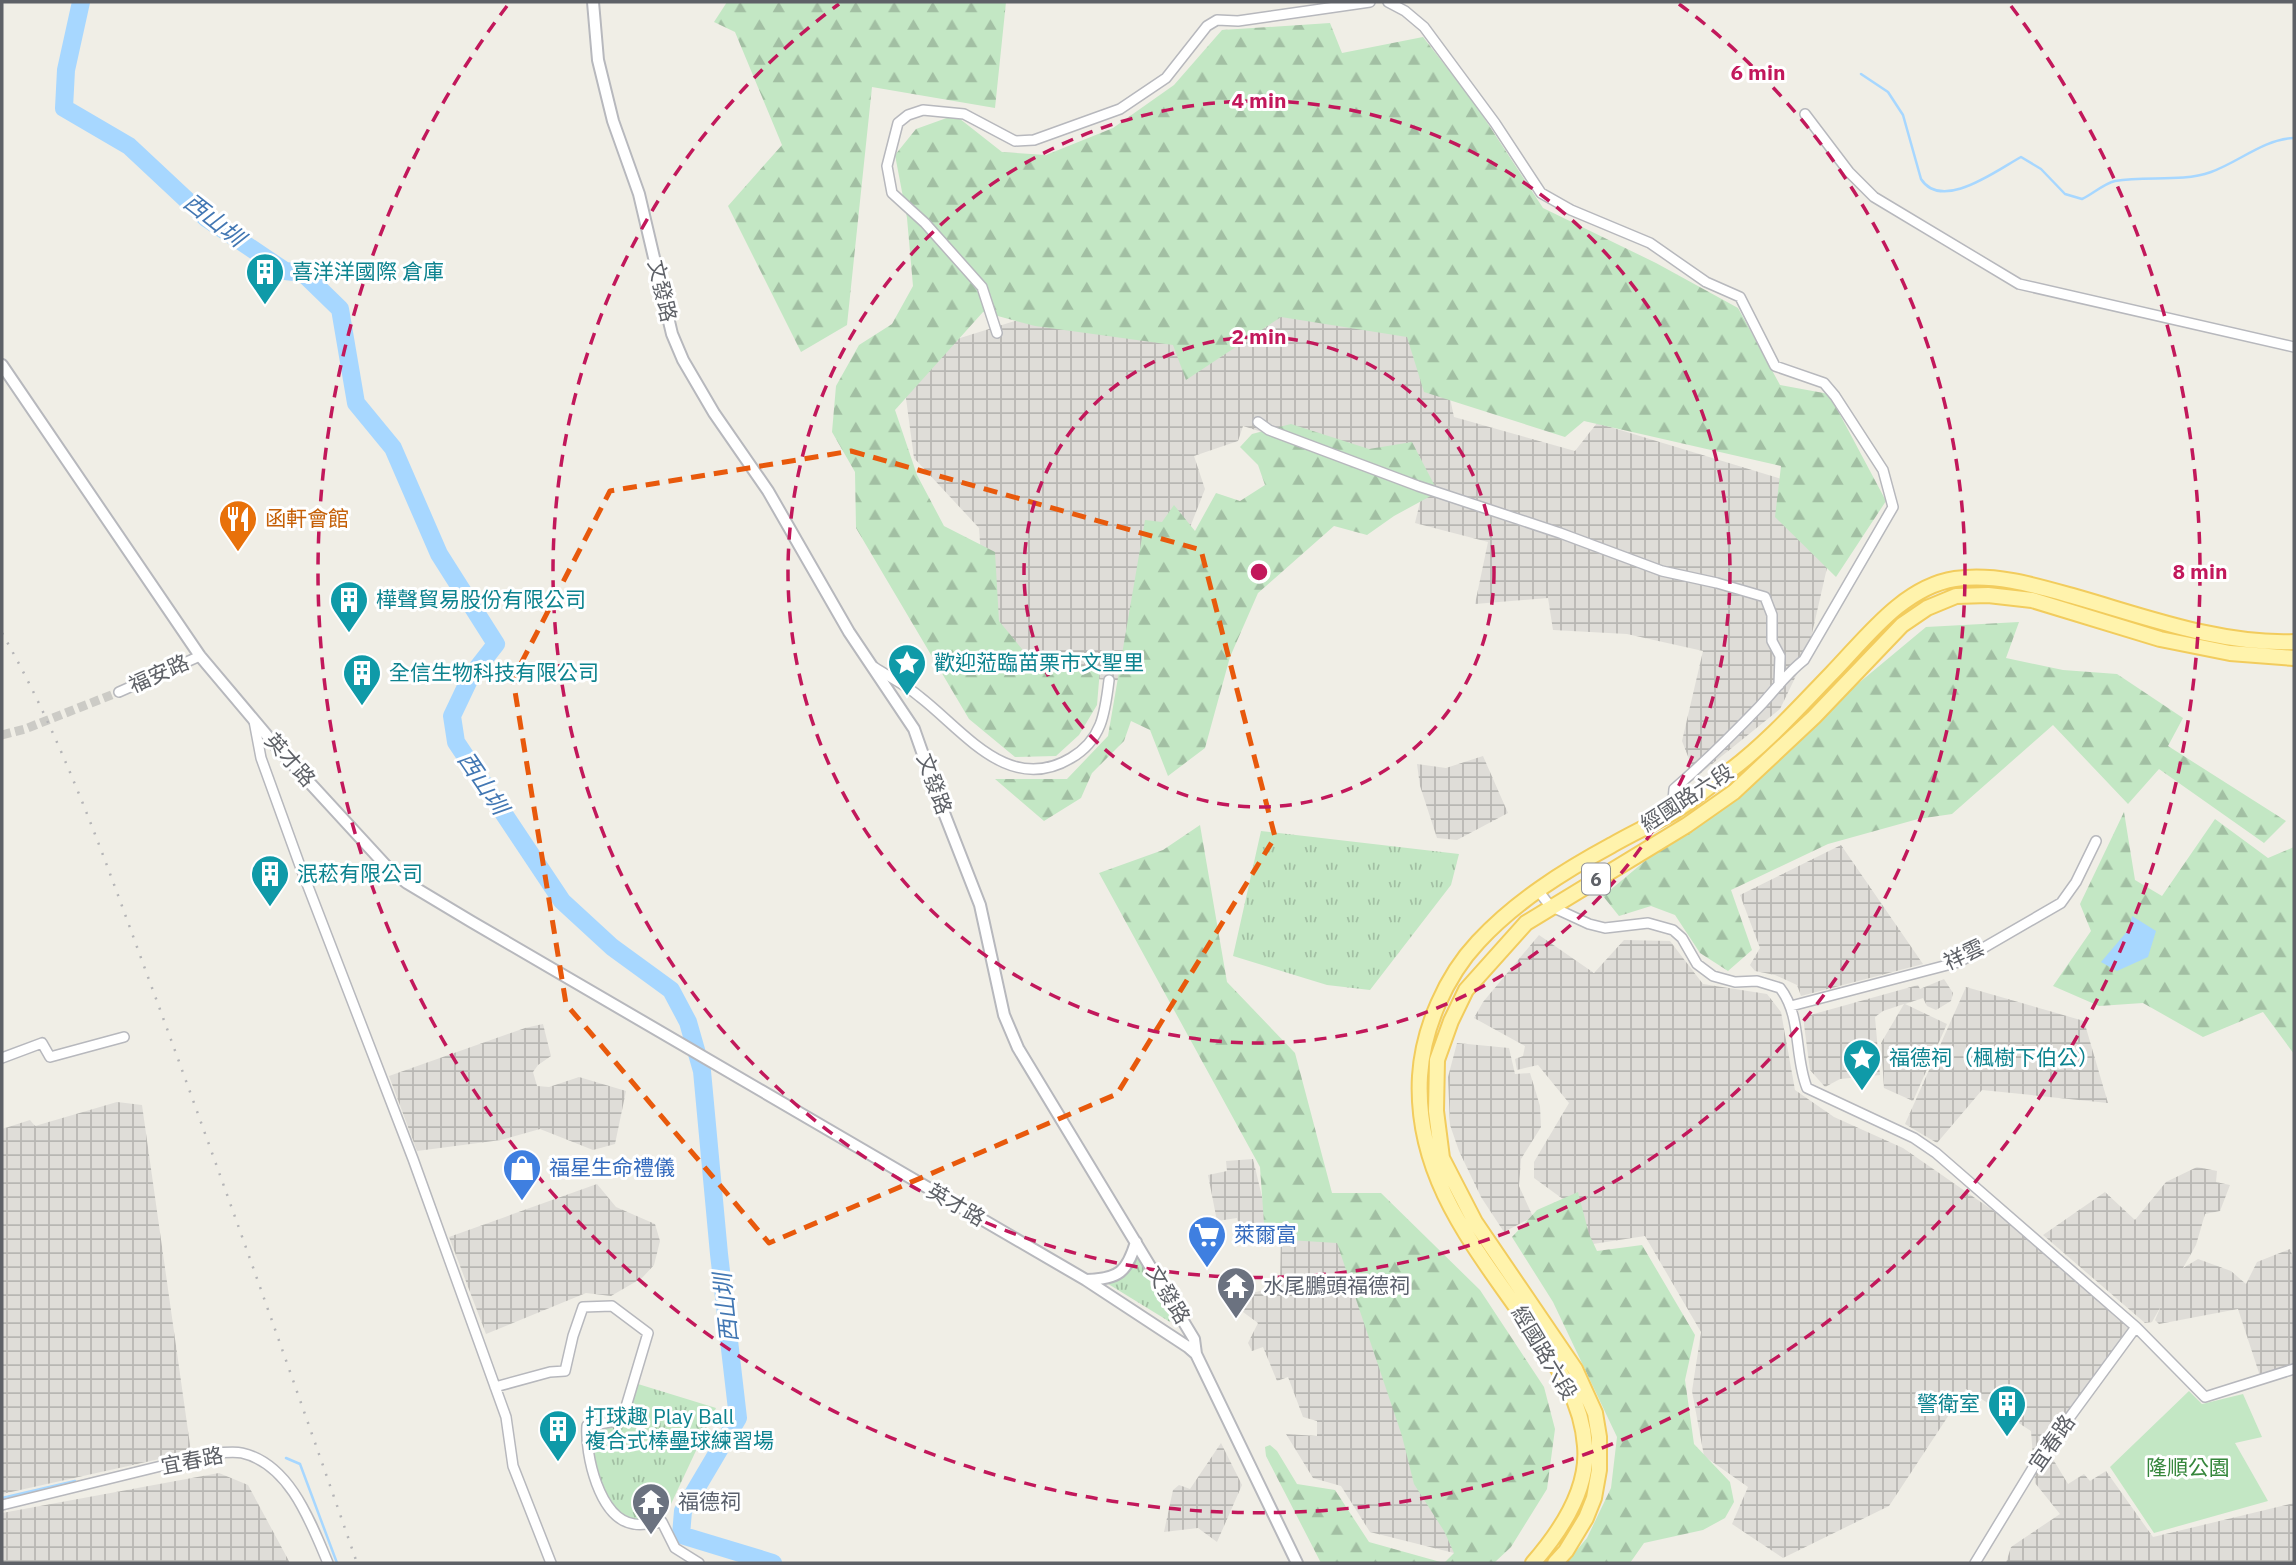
<svg xmlns="http://www.w3.org/2000/svg" width="2296" height="1565" viewBox="0 0 2296 1565" font-family="'IBM Plex Sans','Noto Sans TC',sans-serif">
<defs>
<pattern id="industrial-grid" width="8" height="8" patternUnits="userSpaceOnUse" patternTransform="scale(1.75)"><rect width="8" height="8" fill="#dfddd8"/><path d="M0 4h8M4 0v8" fill="none" stroke="#b8b7b3"/></pattern>
<pattern id="grass-tufts" width="24" height="20" patternUnits="userSpaceOnUse" patternTransform="scale(1.75)"><rect width="24" height="20" fill="#c3e7c4"/><path d="M3 7l-1-3M5 7V3M7 7l1-3M15 17l-1-3M17 17v-4M19 17l1-3" fill="none" stroke="#a2bfa3"/></pattern>
<pattern id="forest-firs" width="22" height="20" patternUnits="userSpaceOnUse" patternTransform="scale(1.75)"><rect width="22" height="20" fill="#c3e7c4"/><path d="M5 1l3.5 6h-7zM16 11l3.5 6h-7z" fill="#a2bfa3"/></pattern>
</defs>
<rect width="100%" height="100%" fill="#f0eee6"/>
<path fill="url(#industrial-grid)" d="M1284,301L1435,327L1454,417L1575,451L1597,423L1798,484L1829,559L1808,651L1780,709L1696,777L1682,741L1703,651L1627,634L1553,630L1548,598L1475,604L1488,542L1415,523L1427,473L1337,456L1243,426L1238,441L1194,456L1205,489L1130,681L1024,675L985,616L979,528L914,458L905,391L944,343L1021,319Z
M1483,756L1508,813L1457,840L1437,838L1420,786L1417,764L1446,768Z
M1841,845L1923,964L1801,996L1797,985L1775,975L1755,971L1750,965L1760,948L1740,895Z
M1539,935L1594,973L1624,940L1670,941L1703,984L1767,994L1781,1012L1795,1090L1834,1117L1903,1148L2024,1232L2129,1328L2045,1446L2068,1484L2084,1474L2090,1481L2106,1471L2153,1537L2294,1503V1563H2006L2011,1547L2060,1514L2035,1483L2031,1431L1966,1389L1889,1506L1783,1558L1732,1524L1748,1487L1704,1456L1692,1391L1701,1332L1645,1236L1580,1246L1567,1202L1534,1178V1162L1569,1103L1538,1065L1517,1070L1515,1059L1523,1056L1525,1046L1474,1018L1483,1002Z
M1944,979L1953,993L1951,1001L1936,1010L1927,1006L1923,998L1905,1004L1947,1024L1913,1101L1884,1088L1881,1043L1904,1004L1883,1011L1875,1017L1880,1075L1840,1079L1825,1087L1810,1070L1803,1017L1918,985L1920,989Z
M1966,987L2084,1021L2108,1103L1982,1090L1937,1143L1905,1124Z
M543,1024L551,1056L538,1065L533,1072L537,1086L549,1087L579,1077L626,1091L615,1144L593,1150L540,1129L501,1140L417,1151L389,1076L525,1028Z
M1457,1043L1509,1048L1515,1074L1530,1073L1540,1106L1541,1127L1521,1159L1519,1186L1533,1217L1504,1232L1481,1197L1459,1151L1450,1125L1448,1077Z
M117,1102L142,1105L191,1452L2,1494V1129L30,1120L35,1126Z
M1253,1159L1268,1222L1239,1228L1237,1218L1217,1221L1208,1175L1227,1171L1226,1161Z
M2197,1167L2217,1171L2216,1182L2230,1185L2220,1211L2205,1214L2196,1245L2183,1268L2198,1259L2231,1271L2246,1284L2257,1262L2290,1249L2294,1260V1365L2260,1376L2238,1309L2159,1324L2155,1320L2161,1306L2152,1322L2145,1323L2043,1235L2105,1192L2135,1220L2166,1182Z
M597,1184L616,1207L655,1224L660,1241L654,1265L642,1278L611,1296L586,1293L486,1334L449,1237Z
M1281,1230L1339,1238L1458,1554L1370,1532L1341,1486L1313,1478L1286,1434L1317,1436V1421L1303,1417L1288,1377L1277,1381L1263,1347L1252,1351L1248,1343L1258,1323L1243,1312L1252,1293L1280,1286Z
M1221,1443L1242,1485L1217,1542L1198,1528L1164,1532L1173,1490L1179,1485L1190,1489Z
M219,1473L248,1485L290,1563H2V1513Z"/>
<path fill="url(#grass-tufts)" d="M1261,831L1459,854L1451,885L1370,990L1327,985L1233,956Z
M1135,1255L1139,1256L1174,1317L1170,1322L1105,1282C1122,1280 1130,1271 1135,1255Z
M638,1384L716,1408L671,1504L658,1501L654,1518C613,1529 594,1483 592,1448C591,1435 596,1419 598,1405L628,1412Z"/>
<path fill="url(#forest-firs)" d="M727,2H1006L995,108L872,87L847,325L801,352L728,206L782,145L735,32L714,22Z
M1330,23L1342,53L1423,37L1473,101L1543,208L1656,263L1738,308L1780,385L1829,394L1886,501L1836,577L1775,517L1781,466L1584,421L1565,437L1424,392L1407,337L1281,317L1186,380L1173,345L1035,326L983,312L895,410L917,475L944,526L995,552L999,621L1036,666H1085L1100,669L1097,705L1079,735L1056,756L1015,757L969,719L856,528L855,472L832,432L836,386L859,345L892,324L913,286L907,218L895,155L916,129L955,115L1002,152L1046,155L1113,128L1174,85L1222,30Z
M1291,424L1369,449L1412,442L1438,492L1394,516L1367,535L1334,526L1258,593L1230,657L1205,748L1168,776L1150,730L1131,721L1124,741L1092,773L1081,798L1044,821L995,779H1067L1108,736L1145,520L1162,522L1174,505L1195,531L1216,493L1240,501L1265,485L1258,465L1240,447L1252,434Z
M2019,622L2006,658L2063,670L2117,674L2183,718L2168,746L2286,821L2264,843L2159,769L2128,804L2053,725L1952,814L1918,819L1828,844L1731,890L1752,950L1728,971L1700,953L1675,915L1651,906L1619,916L1603,896L1926,627Z
M2124,812L2135,880L2162,896L2215,819L2268,858L2294,847V1054L2263,1012L2203,1037L2143,1003L2099,1006L2053,986L2091,931L2080,904Z
M1200,825L1227,982L1295,1053L1332,1193H1381L1480,1290L1544,1387L1555,1429L1547,1489L1511,1547L1494,1563H1321L1266,1456L1265,1447L1270,1445L1277,1451L1297,1484L1335,1490L1369,1542L1444,1563L1454,1553L1444,1531L1414,1484L1402,1436L1337,1243L1288,1240L1264,1223L1260,1167L1099,873L1163,850Z
M1578,1192L1589,1234L1597,1251L1642,1245L1695,1335L1685,1380L1694,1444L1730,1482L1734,1502L1725,1518L1703,1530L1644,1543L1630,1563H1566L1587,1538L1611,1488L1617,1437L1553,1302L1512,1237L1537,1210Z"/>
<path fill="#c3e7c4" d="M2189,1391L2202,1404L2243,1394L2262,1437L2235,1443L2268,1501L2154,1533L2110,1467Z"/>
<path fill="#a7d7ff" d="M2132,916L2156,931L2148,957L2117,971L2101,962L2130,928Z"/>
<g fill="none" stroke-linecap="round" stroke-linejoin="round">
<path stroke="#a7d7ff" stroke-width="2.5" d="M1861,74L1888,92L1903,115L1921,179C1942,212 1997,170 2021,157L2041,169L2065,194L2082,199C2093,194 2103,184 2115,181C2146,175 2180,183 2211,172C2239,162 2264,139 2294,138
M286,1458L300,1464L337,1563
M2,1498L75,1481"/>
<path stroke="#a7d7ff" stroke-width="18" d="M81,2L66,70L64,108L129,146L206,218L285,271L303,273L340,309L356,403L393,448L439,554L496,644L471,676L452,716L456,742L562,901L612,947L671,990L688,1022L702,1071L719,1254L738,1418L683,1511L681,1535L773,1563"/>
<path stroke="#cccbc6" stroke-width="9" stroke-dasharray="9 4.5" stroke-linecap="butt" d="M2,735L25,729L119,692"/>
<defs>
<path id="minor" d="M1388,2L1405,11L1424,27L1495,123L1541,193L1571,210L1650,243L1706,282L1740,297L1775,366L1824,383L1835,396L1883,470L1893,507L1804,660C1787,673 1775,690 1760,706C1732,735 1704,763 1674,789L1672,813
M1805,114L1849,172L1874,197L2019,284L2294,347
M997,333L982,287L925,223L892,193L887,166L898,123L908,115L923,110L964,114L1015,141L1034,140L1120,109L1166,78L1207,26L1217,20L1238,21L1370,2
M1258,422L1269,430L1418,486L1560,533L1662,571L1717,583L1765,597L1772,615V641L1780,656L1779,685
M874,667C889,677 906,685 920,697C965,732 1009,795 1071,758C1102,740 1105,713 1109,680
M119,692L200,656
M254,721L261,758L299,863L413,1159L506,1417L513,1466L551,1563
M1537,889L1550,906L1589,924L1605,928L1648,923L1673,930L1682,938L1697,964L1713,976L1735,982L1757,981L1780,988C1802,1016 1794,1056 1807,1088L1914,1138L1936,1153L2136,1327L2205,1397L2294,1369
M1791,1006L1959,962L2061,903L2076,882L2096,841
M2,1058L42,1043L50,1057L124,1037
M495,1387L550,1372L565,1371L573,1336L583,1307L612,1306L648,1333L622,1420L587,1426C585,1454 599,1519 634,1524C643,1526 653,1523 662,1522L675,1548L699,1563
M2,1505L214,1453C223,1453 234,1451 242,1453C290,1464 311,1523 328,1563
M1975,1563L2034,1466L2136,1327"/>
<path id="tertiary" d="M593,2L598,60L613,121L639,194L672,334L683,360L714,413L768,491L849,632L914,729L939,800L980,905L1004,1015L1018,1048L1194,1339L1196,1354L1297,1563
M2,365L200,656L275,745L389,869L407,883L472,922L1086,1280L1188,1347L1196,1354
M1086,1280C1119,1279 1127,1272 1136,1242"/>
<path id="primary" d="M1533,1563C1560,1532 1589,1489 1585,1446C1582,1402 1559,1368 1535,1334C1480,1253 1414,1181 1420,1076C1423,1028 1446,976 1478,942C1516,901 1564,871 1612,845C1631,834 1651,825 1670,814C1691,802 1711,785 1731,770C1768,742 1800,706 1832,673C1866,638 1903,587 1955,579C1996,573 2037,586 2076,597C2146,617 2221,645 2294,642
M1555,1563L1566,1551L1586,1518L1594,1498L1599,1470V1437L1595,1413L1575,1369L1475,1222L1442,1158L1436,1111L1437,1060L1451,1021L1466,990L1526,923L1687,825L1734,792L1814,717L1902,625L1927,608L1956,596L1988,595L2032,600L2160,639L2230,653L2294,658"/>
</defs>
<use href="#minor" stroke="#b7b8bd" stroke-width="12"/>
<use href="#tertiary" stroke="#b7b8bd" stroke-width="14"/>
<use href="#primary" stroke="#f2cc5d" stroke-width="18"/>
<use href="#minor" stroke="#fff" stroke-width="9"/>
<use href="#tertiary" stroke="#fff" stroke-width="10"/>
<use href="#primary" stroke="#fff3ac" stroke-width="14"/>
<path stroke="#b5b5b7" stroke-width="2.5" stroke-dasharray="2 9" stroke-linecap="butt" d="M2,633C69,750 111,878 158,1004C226,1190 292,1376 357,1563"/>
</g>
<path fill="none" stroke="#e8590c" stroke-width="5" stroke-dasharray="14 9" stroke-linejoin="round" d="M851,451L1201,550L1275,837L1117,1094L769,1243L566,1004L513,679L610,491Z"/>
<g fill="none" stroke="#c2185b" stroke-width="3.5" stroke-dasharray="12 9">
<circle cx="1259" cy="572" r="235"/>
<circle cx="1259" cy="572" r="471"/>
<path d="M1679 4A706 706 0 1 1 839 4"/>
<path d="M2011 6A941 941 0 1 1 507 6"/>
</g>
<defs>
<symbol id="building-pin" viewBox="-11 -11 22 30"><path d="M0 17L-7.5 6A9.5 9.5 0 1 1 7.5 6Z" fill="#0f9aa8" stroke="#fff"/><path d="M-4-6H4V6H1V3H-1V6H-4ZM-2.5-4.3h1.7v1.8h-1.7ZM.8-4.3h1.7v1.8H.8ZM-2.5-1h1.7V.8h-1.7ZM.8-1h1.7V.8H.8Z" fill="#fff"/></symbol>
<symbol id="restaurant-pin" viewBox="-11 -11 22 30"><path d="M0 17L-7.5 6A9.5 9.5 0 1 1 7.5 6Z" fill="#e8710a" stroke="#fff"/><path d="M-5-6h1v4h1v-4h1v4h1v-4h1v5L-1.5 .5V6h-2V.5L-5-1ZM5-6V6H3V1.5H1.5Q1.5-4 5-6Z" fill="#fff"/></symbol>
<symbol id="sight-pin" viewBox="-11 -11 22 30"><path d="M0 17L-7.5 6A9.5 9.5 0 1 1 7.5 6Z" fill="#0f9aa8" stroke="#fff"/><path d="M0-6L1.8-2.2L6-1.7L2.9 1.2L3.7 5.4L0 3.3L-3.7 5.4L-2.9 1.2L-6-1.7L-1.8-2.2Z" fill="#fff"/></symbol>
<symbol id="shop-pin" viewBox="-11 -11 22 30"><path d="M0 17L-7.5 6A9.5 9.5 0 1 1 7.5 6Z" fill="#3f7fe0" stroke="#fff"/><path d="M-5-2.5h2.3a2.7 3.5 0 0 1 5.4 0H5L5.5 6h-11ZM-1.5-2.5h3a1.5 2.3 0 0 0-3 0Z" fill="#fff"/></symbol>
<symbol id="supermarket-pin" viewBox="-11 -11 22 30"><path d="M0 17L-7.5 6A9.5 9.5 0 1 1 7.5 6Z" fill="#3f7fe0" stroke="#fff"/><path d="M-6-5.5h2.5l.6 2H6L4.5 2H-2.5L-4.4-4H-6ZM-1.5 3.2a1.3 1.3 0 1 0 .1 0ZM3 3.2a1.3 1.3 0 1 0 .1 0Z" fill="#fff"/></symbol>
<symbol id="temple-pin" viewBox="-11 -11 22 30"><path d="M0 17L-7.5 6A9.5 9.5 0 1 1 7.5 6Z" fill="#6b7280" stroke="#fff"/><path d="M0-6L5-2H3V0L6.5 2.5H4V6H1.5V3h-3V6H-4V2.5H-6.5L-3 0V-2H-5Z" fill="#fff"/></symbol>
</defs>
<g fill-rule="evenodd">
<use href="#building-pin" x="243" y="250" width="44" height="60"/>
<use href="#restaurant-pin" x="216" y="497" width="44" height="60"/>
<use href="#building-pin" x="327" y="578" width="44" height="60"/>
<use href="#sight-pin" x="885" y="641" width="44" height="60"/>
<use href="#building-pin" x="340" y="651" width="44" height="60"/>
<use href="#building-pin" x="248" y="852" width="44" height="60"/>
<use href="#sight-pin" x="1840" y="1036" width="44" height="60"/>
<use href="#shop-pin" x="500" y="1146" width="44" height="60"/>
<use href="#supermarket-pin" x="1185" y="1213" width="44" height="60"/>
<use href="#temple-pin" x="1214" y="1264" width="44" height="60"/>
<use href="#building-pin" x="1985" y="1382" width="44" height="60"/>
<use href="#building-pin" x="536" y="1407" width="44" height="60"/>
<use href="#temple-pin" x="629" y="1480" width="44" height="60"/>
</g>
<g text-anchor="middle" stroke-width="6" stroke-linejoin="round" paint-order="stroke">
<rect fill="#fff" stroke="#8e9095" stroke-width="2" x="1582" y="863.5" width="28" height="31" rx="5"/>
<g font-size="19" font-weight="bold" fill="#5e6167">
<text x="1596" y="886">6</text>
</g>
<g font-size="21" fill="#0d838f" stroke="#fff" text-anchor="start">
<text x="292" y="279">喜洋洋國際 倉庫</text>
<text x="376" y="607">樺聲貿易股份有限公司</text>
<text x="934" y="670">歡迎蒞臨苗栗市文聖里</text>
<text x="389" y="680">全信生物科技有限公司</text>
<text x="297" y="881">泯菘有限公司</text>
<text x="1889" y="1065">福德祠（楓樹下伯公）</text>
<text x="1980" y="1411" text-anchor="end">警衛室</text>
<text x="585" y="1424">打球趣 Play Ball<tspan x="585" dy="24">複合式棒壘球練習場</tspan></text>
</g>
<g font-size="21" fill="#5e6167" stroke="#fff">
<text transform="translate(662 291) rotate(77)" y="7">文發路</text>
<text transform="translate(159 674) rotate(-24)" y="7">福安路</text>
<text transform="translate(290 760) rotate(48)" y="7">英才路</text>
<text transform="translate(934 784) rotate(70)" y="7">文發路</text>
<text transform="translate(1687 798) rotate(-33)" y="7">經國路六段</text>
<text transform="translate(1964 955) rotate(-25)" y="7">祥雲</text>
<text transform="translate(956 1205) rotate(30)" y="7">英才路</text>
<text transform="translate(1168 1295) rotate(59)" y="7">文發路</text>
<text transform="translate(1544 1353) rotate(59)" y="7">經國路六段</text>
<text transform="translate(2052 1443) rotate(-55)" y="7">宜春路</text>
<text transform="translate(192 1461) rotate(-11)" y="7">宜春路</text>
</g>
<g font-size="21" fill="#c56008" stroke="#fff" text-anchor="start">
<text x="265" y="526">函軒會館</text>
</g>
<g font-size="21" fill="#366cbe" stroke="#fff" text-anchor="start">
<text x="549" y="1175">福星生命禮儀</text>
<text x="1234" y="1242">萊爾富</text>
</g>
<g font-size="21" fill="#5b616d" stroke="#fff" text-anchor="start">
<text x="1263" y="1293">水尾鵬頭福德祠</text>
<text x="678" y="1509">福德祠</text>
</g>
<g font-size="21" fill="#35863b" stroke="#fff">
<text x="2188" y="1475">隆順公園</text>
</g>
<g font-size="23" font-style="italic" fill="#4277b3" stroke="#fff">
<text transform="translate(214 220) rotate(38)" y="8">西山圳</text>
<text transform="translate(483 783) rotate(56)" y="8">西山圳</text>
<text transform="translate(726 1308) rotate(-96)" y="8">西山圳</text>
</g>
</g>
<circle cx="1259" cy="572" r="10" fill="#c2185b" stroke="#fff" stroke-width="3.5"/>
<g font-size="21" text-anchor="middle" font-weight="bold" fill="#c2185b" stroke="#fff" stroke-width="6" stroke-linejoin="round" paint-order="stroke">
<text x="1758" y="80">6 min</text>
<text x="1259" y="108">4 min</text>
<text x="1259" y="344">2 min</text>
<text x="2200" y="579">8 min</text>
</g>
<rect width="2296" height="1565" fill="none" stroke="#5e6167" stroke-width="7"/>
</svg>
